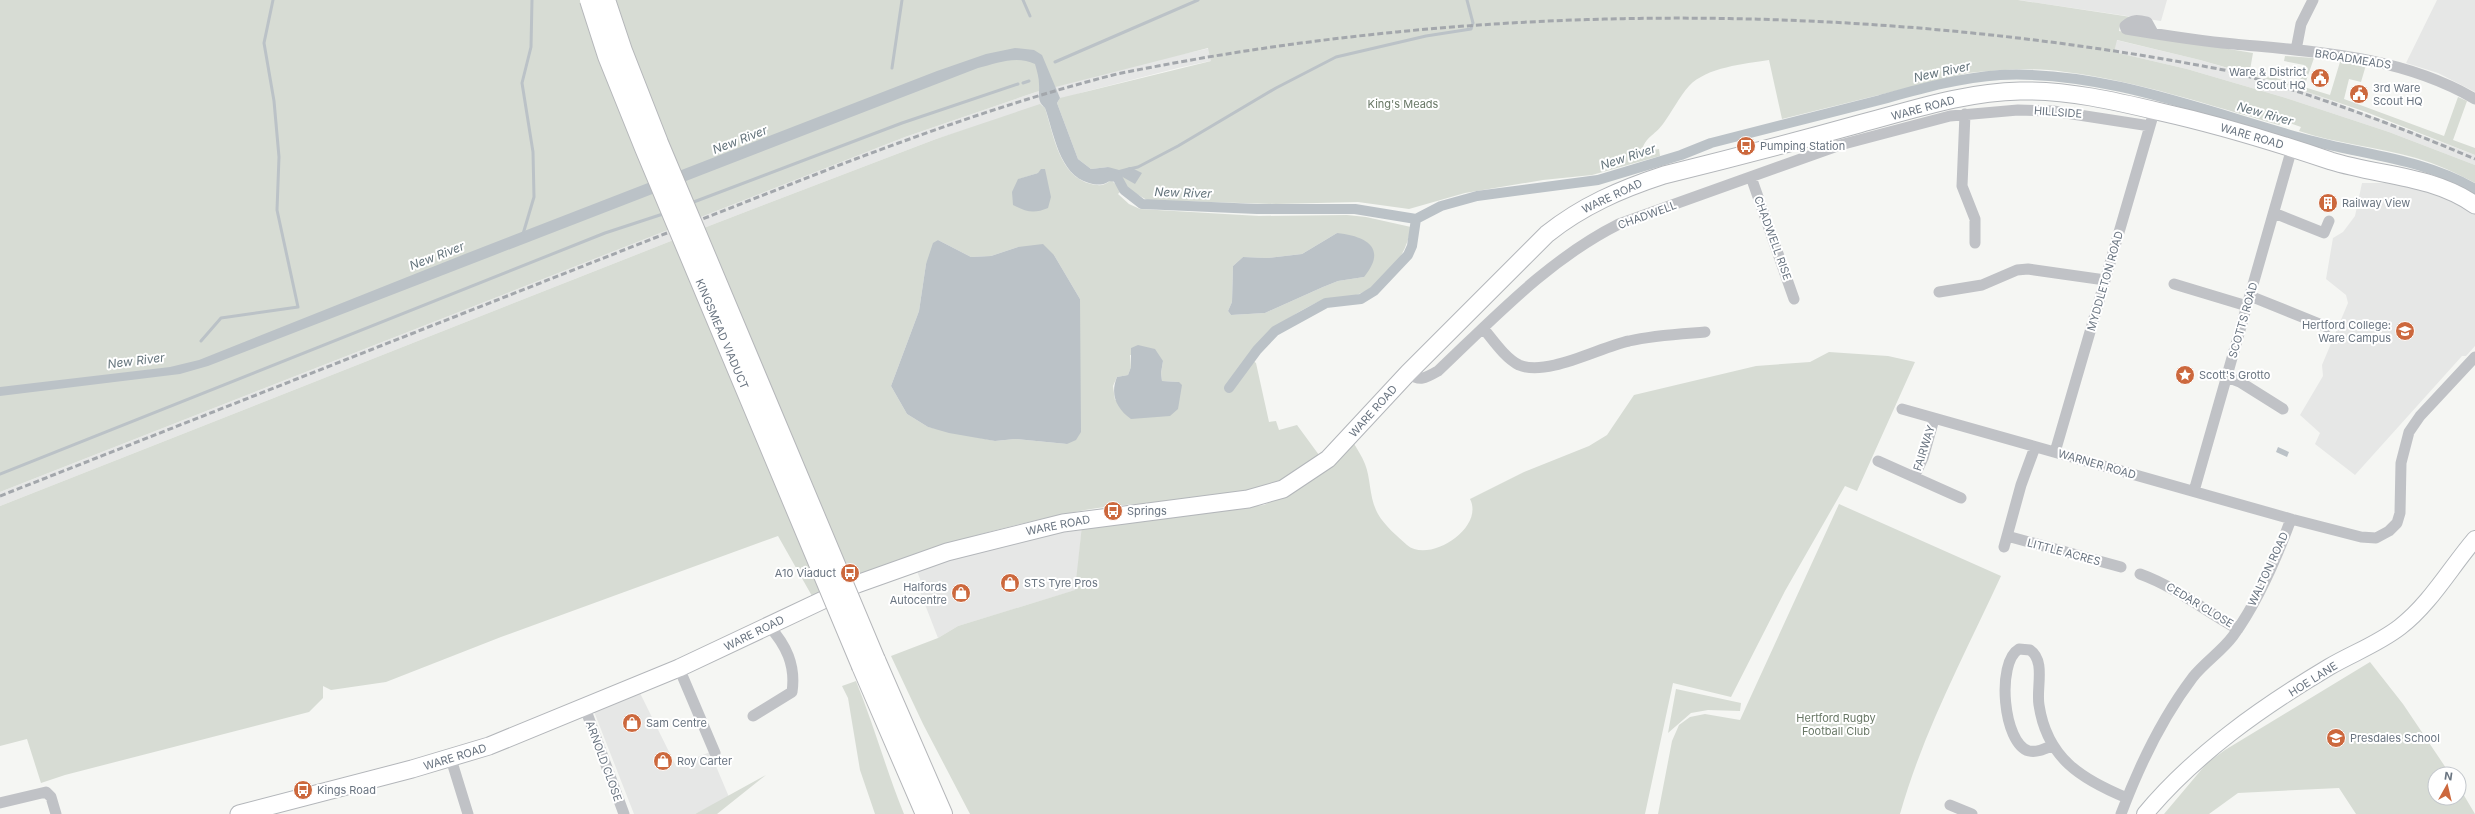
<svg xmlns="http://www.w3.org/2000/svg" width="2475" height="814" viewBox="0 0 2475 814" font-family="Inter,sans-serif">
<rect width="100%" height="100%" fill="#f5f6f3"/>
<path fill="#e6e7e6" d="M1577,0L2116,40L2200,60L2311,93L2475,155V165L2389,132L2286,98L2187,69L2092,47Z
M2018,0H2167L2161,21Z
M2437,0H2475V92L2438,73L2406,63Z
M1229,44L1247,53L1178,68L1084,92L936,139L714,224L0,506V492L905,137L1036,92L1146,62Z
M2362,183H2400L2421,187L2475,210V346L2466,356H2462L2355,475L2315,444L2320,433L2300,415L2323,376L2322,365L2348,303L2346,295L2326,279L2333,238L2343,232L2355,216Z
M1082,525L1076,590L958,626L938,638L919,589L923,587L917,571L969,552Z
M640,693L676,766L710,752L729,797L695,814H634L593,709Z"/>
<path fill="#d7dcd4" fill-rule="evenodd" d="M0,0H2018L2131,17L2120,25L2119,31L2253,53L2250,70L2299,85L2304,65L2284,61L2285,56L2314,58L2304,87L2330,95L2340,62L2366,65L2361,82L2349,79L2344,99L2444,136L2458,97L2467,101L2453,140L2475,148V155L2366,112L2284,84L2200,60L2117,40L2114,52L2187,69L2286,98L2389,132L2475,165V183C2456,173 2437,164 2416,158C2378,147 2338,144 2299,131L2301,127L2284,121L2279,125C2208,105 2138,81 2065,72C2033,67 2000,70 1968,73L1782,119L1769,60C1744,64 1707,67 1689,86C1679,97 1672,112 1663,124C1654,136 1646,136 1641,152L1659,149L1660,156L1592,175L1543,180L1465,193L1409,209L1358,202L1276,204L1147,200L1124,187L1122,180L1108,167L1091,169L1078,159L1057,103L1060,98L1211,61L1208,48L1036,92L905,137L0,492Z
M1040,104L1045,108C1054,136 1059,176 1091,184C1100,186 1104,186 1111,180L1122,190L1118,194L1129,204L1140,209L1259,216L1347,215L1366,217L1411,227C1407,255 1386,283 1359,294C1348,299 1334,296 1323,300C1311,304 1274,326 1266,335C1259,342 1254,350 1248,357L1256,363L1269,422L1276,421L1279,430L1297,425L1319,455C1308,463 1296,474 1284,479C1226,506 1147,499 1085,510C991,528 898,555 812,596L778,536L501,637L386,682L331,690L323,686V698L309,712L65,775L41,783L27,739L0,746V506L714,224L936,139ZM1041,169L1013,205L1019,179L1038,173ZM1337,233L1364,277L1338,281L1323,287L1265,313L1231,315L1228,311L1232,302L1233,266L1243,257L1267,258L1302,254ZM938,240L971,257L991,256L1018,247L1054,255L1080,299L1067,444L1015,439L995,441L928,427L907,414L891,386L919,311L926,264ZM1130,355L1163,361L1161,373L1162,381L1179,382L1115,400L1113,386L1117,377L1128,375L1131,367Z
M1829,352L1888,356L1915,362L1857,491L1845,486L1785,591L1731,697L1673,683L1645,814H970L923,724L891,656L938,638L958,626L1075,590L1082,525L1264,505L1297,489L1353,442C1357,449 1362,456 1365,464C1371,479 1369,498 1378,514C1384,525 1398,537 1407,545C1429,564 1485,528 1470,499L1524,472L1589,446L1607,435L1634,395L1756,366L1810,362Z
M1839,504L2001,576C1965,654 1923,732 1900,814H1658L1672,741L1679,725L1690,717L1705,714L1740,720Z
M2370,662L2403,704L2450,774H2435V798H2459V787L2475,814H2356L2339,788L2238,793L2209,814H2164L2207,763L2225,750Z
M856,681C874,725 886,770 904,814H875L860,770L848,698L842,686Z
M1676,689L1741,703L1740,711L1708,710L1691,713L1668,733Z
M766,775L717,814H695Z"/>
<path fill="#bbc2c7" d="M1015,48L1034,50L1042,55L1060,98L1057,103L1078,159L1091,169L1108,167L1119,170L1130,167L1142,173L1135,184L1119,175L1122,180L1119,183L1114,178C1105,185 1100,186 1089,183C1059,175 1054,133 1045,108C1036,100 1040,94 1039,84C1039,78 1037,71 1035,64C1017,55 997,63 978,68L208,366L180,374L0,396V387L170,367L199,360L465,254L937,71L986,54Z
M1041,169H1045L1051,197L1048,208C1034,214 1026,212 1013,205L1012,192L1018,179L1038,173Z
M1337,233C1366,236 1388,248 1364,277L1338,281L1323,287L1265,313L1231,315L1228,311L1232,302L1233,266L1243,257L1267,258L1302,254Z
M938,240L971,257L991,256L1018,247L1043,244L1054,255L1080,299L1081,432L1076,440L1067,444L1015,439L995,441L949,433L928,427L907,414L891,386L919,311L926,264L933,243Z
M1138,345L1155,349L1163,361L1161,373L1162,381L1179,382L1182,385L1178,409L1170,416L1131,419C1116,408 1110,394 1117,377L1128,375L1131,367V348Z
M2278,447L2289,452L2287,457L2276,452Z"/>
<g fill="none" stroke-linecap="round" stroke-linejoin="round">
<path stroke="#bbc2c7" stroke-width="3" d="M1023,0L1030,16
M1055,62L1198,0
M892,68L902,0
M1023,83L1029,81
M1129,169L1138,167L1178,146L1276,88L1336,57L1426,36L1471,29L1473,23L1467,0
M691,203L902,123L1018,84
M523,234L534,197L533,152L522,83L531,47L532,0
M201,341L221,318L298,307L277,210L279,157L274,101L264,43L273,0
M0,474L605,233L666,213"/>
<path stroke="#bbc2c7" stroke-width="10" d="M1109,176L1117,177L1124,190L1142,204L1257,209H1355L1416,219L1441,206L1477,196L1598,180L1681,155L1711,143C1767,129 1823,114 1880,100C1920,89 1958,78 2000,75C2103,70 2207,112 2305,139C2363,155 2422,158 2475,189
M1229,388L1257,350L1275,331L1326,303L1361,299L1374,291L1408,255L1412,246L1416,219"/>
<defs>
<path id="secondary" d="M2145,814C2195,754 2262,707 2329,667C2353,653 2378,644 2400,627C2430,604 2451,567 2475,539"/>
<path id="primary" d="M239,814L412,769L489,746L679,668L857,584L947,552L1063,523L1248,499L1283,489L1328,459L1408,373L1547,234C1582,206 1621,189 1664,175C1729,159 1794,142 1859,124C1912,110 1965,92 2020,91C2068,90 2115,101 2161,112C2219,125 2275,142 2331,161C2379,176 2432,175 2475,205"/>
<path id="highway" d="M875,660L942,814
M862,666L926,814"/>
</defs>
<use href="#secondary" stroke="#b4b8bc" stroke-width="18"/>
<use href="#primary" stroke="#b3b6ba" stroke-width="19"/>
<use href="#highway" stroke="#b5b7ba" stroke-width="22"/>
<path stroke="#c0c2c6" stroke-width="11" d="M2153,33L2147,22C2138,20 2132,19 2125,26L2126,29C2162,35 2198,41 2234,44C2318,52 2401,56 2475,99
M2296,50L2301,24L2313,0
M1965,114L1962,186L1975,219V243
M1751,177L1794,299
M2274,213L2324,233L2329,221
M2174,284L2247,306
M1939,292L1982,285L2017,270L2028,269L2105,280
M2250,296L2327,327
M1483,328C1493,340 1505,358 1519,365C1547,377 1600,347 1629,341C1654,335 1679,334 1705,332
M1408,373C1420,382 1426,378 1438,371C1494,318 1549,259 1619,224L1840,145L1950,116L2018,110L2053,111L2150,126
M2227,377L2240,382L2283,409
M1902,409L2291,519L2361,537L2376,538L2389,531L2397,523L2400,513L2401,463L2409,432L2420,416L2475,357
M2055,452L2152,119
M1878,461L1961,498
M1914,477L1923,458L1934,419
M2194,491L2292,148
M2007,536L2121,567
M2004,547L2021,485L2035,447
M2140,574C2176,587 2205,611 2238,629
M679,668L715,753
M585,708L624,814
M753,716L792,692C796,665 786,645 769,626
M2053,745C2046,748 2038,753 2029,751C2003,744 1996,662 2019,649L2030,650C2046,661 2036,688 2039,705C2047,758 2081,779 2127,798
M451,759L468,814
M0,803L46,792L51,797L56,814
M1950,805L1972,814
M2121,814C2139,766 2162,718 2193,677C2205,662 2222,651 2233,636C2257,603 2277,557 2291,519"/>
<use href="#secondary" stroke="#fff" stroke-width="16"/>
<use href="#primary" stroke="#fff" stroke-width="17"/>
<use href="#highway" stroke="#fff" stroke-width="20"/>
<path stroke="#a3a7ac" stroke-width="3" stroke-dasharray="6 3" stroke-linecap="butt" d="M0,496L837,166C929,131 1022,98 1117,74C1480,0 1866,0 2229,71C2313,94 2395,125 2475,159"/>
<defs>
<path id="highway-bridge" d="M590,0L608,56L645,148L862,666
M605,0L622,51L658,143L875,660"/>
</defs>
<use href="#highway-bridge" stroke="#b5b7ba" stroke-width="22" stroke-linecap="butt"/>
<use href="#highway-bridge" stroke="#fff" stroke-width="20"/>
</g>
<defs>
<symbol id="civic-disc" viewBox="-11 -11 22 22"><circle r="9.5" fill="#cc683d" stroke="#fff"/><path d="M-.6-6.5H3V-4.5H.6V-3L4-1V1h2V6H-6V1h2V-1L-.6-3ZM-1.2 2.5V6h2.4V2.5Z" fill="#fff"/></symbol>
<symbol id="bus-disc" viewBox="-11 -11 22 22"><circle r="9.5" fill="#cc683d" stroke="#fff"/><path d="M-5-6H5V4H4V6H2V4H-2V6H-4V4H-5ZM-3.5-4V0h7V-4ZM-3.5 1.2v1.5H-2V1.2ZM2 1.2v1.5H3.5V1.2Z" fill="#fff"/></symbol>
<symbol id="building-disc" viewBox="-11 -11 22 22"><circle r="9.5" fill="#cc683d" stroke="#fff"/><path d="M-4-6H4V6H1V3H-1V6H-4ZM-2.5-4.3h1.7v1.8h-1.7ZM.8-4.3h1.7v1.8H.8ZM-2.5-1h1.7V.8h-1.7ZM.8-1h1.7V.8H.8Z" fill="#fff"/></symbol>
<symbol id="university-disc" viewBox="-11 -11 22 22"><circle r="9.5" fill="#cc683d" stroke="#fff"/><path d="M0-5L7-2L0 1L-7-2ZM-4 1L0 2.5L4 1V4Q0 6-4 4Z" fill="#fff"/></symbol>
<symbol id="sight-disc" viewBox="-11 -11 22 22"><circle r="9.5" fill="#cc683d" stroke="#fff"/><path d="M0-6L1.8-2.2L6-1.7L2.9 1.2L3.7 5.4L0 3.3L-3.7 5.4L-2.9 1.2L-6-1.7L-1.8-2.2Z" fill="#fff"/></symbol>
<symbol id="shop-disc" viewBox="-11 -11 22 22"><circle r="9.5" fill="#cc683d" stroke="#fff"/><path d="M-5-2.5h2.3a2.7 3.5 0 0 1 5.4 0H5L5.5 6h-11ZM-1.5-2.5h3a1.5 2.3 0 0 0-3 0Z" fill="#fff"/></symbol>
<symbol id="school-disc" viewBox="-11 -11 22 22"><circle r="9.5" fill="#cc683d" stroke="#fff"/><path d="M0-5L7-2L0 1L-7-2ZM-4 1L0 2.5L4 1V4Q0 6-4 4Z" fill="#fff"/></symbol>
</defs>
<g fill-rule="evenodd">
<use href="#civic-disc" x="2309" y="67" width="22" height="22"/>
<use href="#civic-disc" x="2348" y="83" width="22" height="22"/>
<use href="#bus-disc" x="1735" y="135" width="22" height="22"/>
<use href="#building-disc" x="2317" y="192" width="22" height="22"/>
<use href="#university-disc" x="2394" y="320" width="22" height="22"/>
<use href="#sight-disc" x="2174" y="364" width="22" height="22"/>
<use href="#bus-disc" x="1102" y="500" width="22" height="22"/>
<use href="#bus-disc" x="839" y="562" width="22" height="22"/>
<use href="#shop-disc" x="999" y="572" width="22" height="22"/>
<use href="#shop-disc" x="950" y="582" width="22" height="22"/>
<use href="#shop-disc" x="621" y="712" width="22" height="22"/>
<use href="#school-disc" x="2325" y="727" width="22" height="22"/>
<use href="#shop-disc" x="652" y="750" width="22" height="22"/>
<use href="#bus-disc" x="292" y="779" width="22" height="22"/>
</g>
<g text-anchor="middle" stroke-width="4" stroke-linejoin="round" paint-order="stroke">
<g font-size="11" fill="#697480" stroke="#fff">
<text transform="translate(2353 59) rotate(9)" y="4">BROADMEADS</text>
<text transform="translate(1923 108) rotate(-15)" y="4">WARE ROAD</text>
<text transform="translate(2058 112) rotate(4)" y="4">HILLSIDE</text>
<text transform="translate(2252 136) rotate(16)" y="4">WARE ROAD</text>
<text transform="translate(1612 196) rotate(-25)" y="4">WARE ROAD</text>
<text transform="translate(1647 215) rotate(-20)" y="4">CHADWELL</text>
<text transform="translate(1773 238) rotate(70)" y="4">CHADWELL RISE</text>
<text transform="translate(2105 281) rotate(-74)" y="4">MYDDLETON ROAD</text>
<text transform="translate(2243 320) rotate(-74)" y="4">SCOTTS ROAD</text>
<text transform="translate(722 334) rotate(67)" y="4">KINGSMEAD VIADUCT</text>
<text transform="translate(1373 411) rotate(-48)" y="4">WARE ROAD</text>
<text transform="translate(1924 448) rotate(-72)" y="4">FAIRWAY</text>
<text transform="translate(2097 464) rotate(16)" y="4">WARNER ROAD</text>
<text transform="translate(1058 525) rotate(-11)" y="4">WARE ROAD</text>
<text transform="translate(2064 552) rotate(15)" y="4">LITTLE ACRES</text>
<text transform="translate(2268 569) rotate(-65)" y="4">WALTON ROAD</text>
<text transform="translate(2200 605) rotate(31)" y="4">CEDAR CLOSE</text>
<text transform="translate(754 633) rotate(-26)" y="4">WARE ROAD</text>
<text transform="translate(2313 679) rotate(-32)" y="4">HOE LANE</text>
<text transform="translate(455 757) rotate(-17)" y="4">WARE ROAD</text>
<text transform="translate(604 761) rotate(70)" y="4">ARNOLD CLOSE</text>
</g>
<g font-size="11" fill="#697480" stroke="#fff" text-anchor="start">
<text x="2306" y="76" text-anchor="end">Ware &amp; District<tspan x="2306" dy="13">Scout HQ</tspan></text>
<text x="2373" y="92">3rd Ware<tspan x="2373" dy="13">Scout HQ</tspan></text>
<text x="1760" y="150">Pumping Station</text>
<text x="2342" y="207">Railway View</text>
<text x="2391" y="329" text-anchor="end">Hertford College:<tspan x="2391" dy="13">Ware Campus</tspan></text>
<text x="2199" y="379">Scott's Grotto</text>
<text x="1127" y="515">Springs</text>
<text x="836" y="577" text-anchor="end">A10 Viaduct</text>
<text x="1024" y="587">STS Tyre Pros</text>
<text x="947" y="591" text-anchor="end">Halfords<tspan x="947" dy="13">Autocentre</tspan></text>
<text x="646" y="727">Sam Centre</text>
<text x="2350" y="742">Presdales School</text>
<text x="677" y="765">Roy Carter</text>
<text x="317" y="794">Kings Road</text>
</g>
<g font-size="11" fill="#697866" stroke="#fff">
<text x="1403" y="108">King's Meads</text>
<text x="1836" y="722">Hertford Rugby<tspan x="1836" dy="13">Football Club</tspan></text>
</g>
<g font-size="12" font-style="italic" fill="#64747c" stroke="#fff">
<text transform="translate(1942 72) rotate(-12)" y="4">New River</text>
<text transform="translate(2265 114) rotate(16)" y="4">New River</text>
<text transform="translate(740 140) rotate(-21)" y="4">New River</text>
<text transform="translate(1628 157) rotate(-18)" y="4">New River</text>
<text transform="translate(1183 193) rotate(2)" y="4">New River</text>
<text transform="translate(437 256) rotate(-21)" y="4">New River</text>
<text transform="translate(136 361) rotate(-7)" y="4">New River</text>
</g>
</g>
<g transform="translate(2447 786) rotate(8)"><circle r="19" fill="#ffffff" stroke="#c3c7cc"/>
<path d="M0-3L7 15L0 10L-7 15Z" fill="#cc683d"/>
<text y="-6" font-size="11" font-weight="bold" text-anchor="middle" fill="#697480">N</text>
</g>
</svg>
